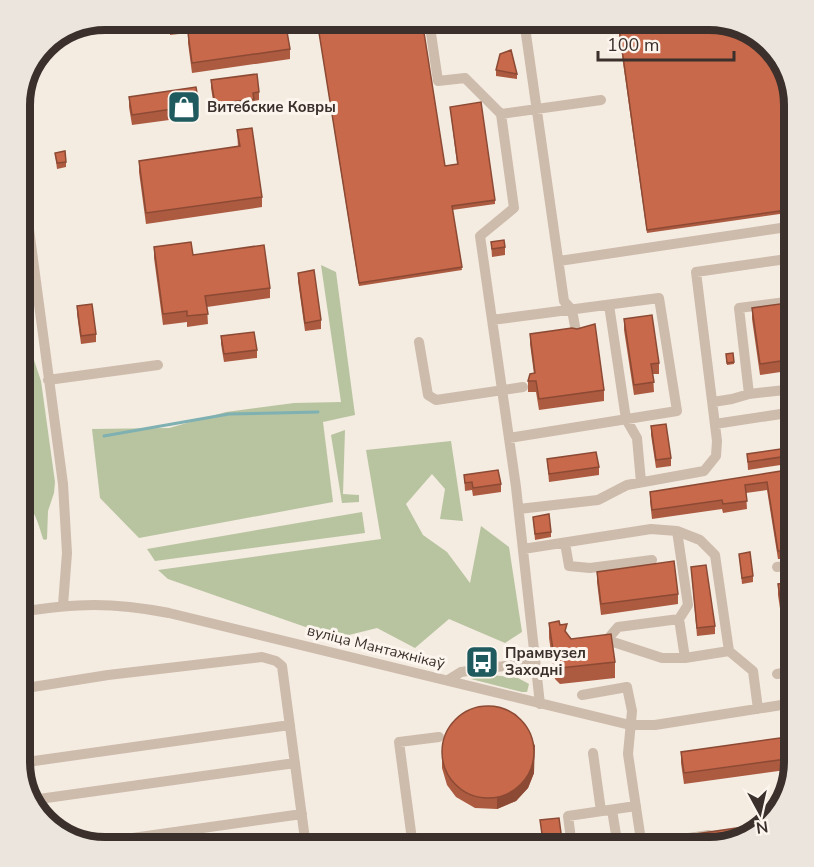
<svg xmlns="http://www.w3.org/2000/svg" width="814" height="867" viewBox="0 0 814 867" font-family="'Nunito Sans',sans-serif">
<rect width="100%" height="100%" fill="#f4ebe1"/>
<path fill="#b8c4a0" d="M321,265L336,272L355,415L323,422L333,502L139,538L100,498L92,429L169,428L226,412L294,403L341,402Z
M20,283L26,336L41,381L55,482L54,493L48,511L47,539L45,540L43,539C38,522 34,508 20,496Z
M345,430L343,494L359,495V502L342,503L331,435Z
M451,441L463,521L440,519L445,489L432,474L406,504L423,535L447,552L470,583L481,526L509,547L522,632L505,643L449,619L415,648L377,628L337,638L168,579L158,570L381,539L366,450Z
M362,512L365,533L155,561L147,549Z
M492,675L518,678L529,684L527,692H522L471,679Z"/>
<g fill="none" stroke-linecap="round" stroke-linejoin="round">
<path stroke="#7fb0b2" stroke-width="3" d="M104,436L229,414L318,412"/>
<path stroke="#cdbbac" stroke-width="10" d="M429,20L438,81L465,78L501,114L514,208L480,236L516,487L540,704
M524,20L564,301L572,310L576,332
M501,114L601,100
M20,162L63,484L67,553L63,605
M559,261L794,226
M609,305L626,419L637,438L641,482
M492,320L659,298L677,411L509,438
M419,342L428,395L436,400L523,387
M48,380L158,365
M749,394L739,308L794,301
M713,402L732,399L749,394L794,389
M715,424L794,412
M519,509L598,500L627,485L704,471L716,456L717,441L696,272L794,258
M565,543L569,566L590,568L652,560
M523,549L651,529L677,531L700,540L715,555L729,651L685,658H662L607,640L600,641
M777,567L794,565
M20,612C76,603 112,602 169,613L630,725H655L794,703
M679,619L685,658
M607,640L618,627L679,619L688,605L677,531
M729,651L753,671L758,709
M777,674L794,671
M448,680L461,672L534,662
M20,689L108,675L262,657L276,661L282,666L306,847
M582,695L627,687L632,711L628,754L642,847
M593,753L601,811
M20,763L290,725
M32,800L295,763
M612,810L618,847
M90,844L302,814
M641,845L709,835
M413,847L399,742L439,737
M572,847L568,816L636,806"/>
</g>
<path fill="#ac5a40" d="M317,20H422L445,166L457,164L450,107L495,200V204L452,210L462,270L359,286Z
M617,20L794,105V212L647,233Z
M191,21V32L235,26V21L290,49V59L192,73L188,43V33L170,35V23Z
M496,70L517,74V79L496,76Z
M211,80L259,92V100L254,101V107L215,113L211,88Z
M129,97L199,105V116L132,125L129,107Z
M237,130L262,197V207L146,224L139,172V161L238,147Z
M55,153L66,162V167L57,169Z
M491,242L505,247V255L492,257Z
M154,247L270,288V298L207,307L208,324L187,327V322L163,325L154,258Z
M298,273L321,320V329L305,331L298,281Z
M77,306L96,334V342L81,344L77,314Z
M752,308L794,355V370L760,375L752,319Z
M624,319L659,363V374H653L654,392L634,395L624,330Z
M530,334L604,390V401L539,410L536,392H528V381L534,374L530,344Z
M221,336L257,350V358L224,362L221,344Z
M726,356L734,362V364L727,365Z
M651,426L671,458V466L656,468L651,435Z
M794,447V463L748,470L747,454Z
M547,459L599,467V475L549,482Z
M794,469V559H778L767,490L746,493L747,509L723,513L722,509L652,519L650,501V492Z
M464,475L501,484V492L473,496L472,490L465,491Z
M533,517L551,532V537L535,540Z
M739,554L753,576V582L742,584Z
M691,567L715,626V634L697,636Z
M597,572L678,594V604L601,615L597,582Z
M794,582V662L788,663L778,595V584Z
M549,623L560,625L571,639L615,662V678L560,684L555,679L549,638Z
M794,736V762L793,769L684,784L681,763V752Z
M442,757L534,773L528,788L516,801L497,809L475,808L456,797L447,785L442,768Z"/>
<path fill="#8c4a34" d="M535,744L534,773L528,788L516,801L497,809V798Z"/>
<path fill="#c8694b" stroke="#8c4a34" stroke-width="1.5" d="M246,20H285L290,49L192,63L188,33L236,26L235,21Z
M317,20H422L445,166L458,164L450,107L481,102L495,200L452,206L462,267L359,283Z
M618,20H714L747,29L777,53L794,105V209L647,230Z
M191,21V28L170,30V23Z
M511,50L517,74L496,70L500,54Z
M257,74L259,92L253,93L254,99L215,104L211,80Z
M196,87L199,105L132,115L129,97Z
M252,128L262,197L146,213L139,161L240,146L237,130Z
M65,151L66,162L57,163L55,153Z
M504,240L505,247L492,249L491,242Z
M191,242L193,255L264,245L270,288L205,296L208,314L187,316V311L163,314L154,247Z
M314,270L321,320L305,323L298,273Z
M787,303L794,359L760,364L752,308Z
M92,304L96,334L81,336L77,306Z
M652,315L659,363L651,364L654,382L634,385L624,319Z
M595,324L604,390L539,399L536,381H528L530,374L535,373L530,334L572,328L577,329Z
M254,332L257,350L224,354L221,336Z
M733,353L734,362L727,363L726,354Z
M666,424L671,458L656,460L651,426Z
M794,447V455L748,462L747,454Z
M596,452L599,467L549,474L547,459Z
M794,469V550L778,551L767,482L745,485L747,501L723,504L722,500L652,510L650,492Z
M498,470L501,484L473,488L472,482L465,483L464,475Z
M549,514L551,532L535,534L533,517Z
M750,552L753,576L742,578L739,554Z
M674,561L678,594L601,604L597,572Z
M706,565L715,626L697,628L691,567Z
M794,582V651L788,652L778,584Z
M559,621L560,625L567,624L565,631L571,639L611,634L615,662L560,668L555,663L549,623Z
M442 752a46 46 0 1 1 92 0a46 46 0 1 1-92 0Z
M794,736V758L684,773L681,752Z
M559,818L563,848H544L540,820Z
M769,820L761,830L709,848H698L696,834L764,824Z
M496,839L497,848H437Z"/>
<defs>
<symbol id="shop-square" viewBox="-11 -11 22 22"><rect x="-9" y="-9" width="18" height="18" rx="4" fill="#1f5a5e" stroke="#fbf5ee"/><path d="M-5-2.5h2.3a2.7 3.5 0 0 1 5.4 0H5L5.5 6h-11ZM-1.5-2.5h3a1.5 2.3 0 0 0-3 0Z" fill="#fff"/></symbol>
<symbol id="bus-square" viewBox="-11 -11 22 22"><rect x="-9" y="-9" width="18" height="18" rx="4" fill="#1f5a5e" stroke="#fbf5ee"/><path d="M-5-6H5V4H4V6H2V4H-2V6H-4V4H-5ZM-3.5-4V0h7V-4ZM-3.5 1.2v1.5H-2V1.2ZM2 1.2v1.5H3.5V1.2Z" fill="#fff"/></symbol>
</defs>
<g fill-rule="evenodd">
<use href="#shop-square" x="165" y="88" width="38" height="38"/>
<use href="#bus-square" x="463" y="643" width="38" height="38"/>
</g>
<g text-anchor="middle" stroke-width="6" stroke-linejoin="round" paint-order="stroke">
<g font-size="15" font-weight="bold" fill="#3b302b" stroke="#fbf5ee" text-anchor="start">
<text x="207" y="112">Витебские Ковры</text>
<text x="505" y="658">Прамвузел<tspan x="505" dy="17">Заходні</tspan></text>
</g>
<g font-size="15" fill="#3b302b" stroke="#fbf5ee">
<text transform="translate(376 647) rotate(14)" y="5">вуліца Мантажнікаў</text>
</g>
</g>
<path d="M0 0H814V867H0ZM105 30H709A75 75 0 0 1 784 105V762A75 75 0 0 1 709 837H105A75 75 0 0 1 30 762V105A75 75 0 0 1 105 30Z" fill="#ece5de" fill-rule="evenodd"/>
<path fill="none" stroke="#3b302b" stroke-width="8" d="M105 30H709A75 75 0 0 1 784 105V762A75 75 0 0 1 709 837H105A75 75 0 0 1 30 762V105A75 75 0 0 1 105 30Z"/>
<g transform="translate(760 813) rotate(172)" stroke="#fbf5ee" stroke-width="4.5" paint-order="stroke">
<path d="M0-4.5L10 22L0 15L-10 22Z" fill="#3b302b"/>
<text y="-9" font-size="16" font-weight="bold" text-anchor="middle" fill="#3b302b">N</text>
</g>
<path d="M598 51v9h136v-9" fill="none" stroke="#3b302b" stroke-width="3"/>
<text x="607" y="51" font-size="18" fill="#3b302b" stroke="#fbf5ee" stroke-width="4.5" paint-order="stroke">100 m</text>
</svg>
